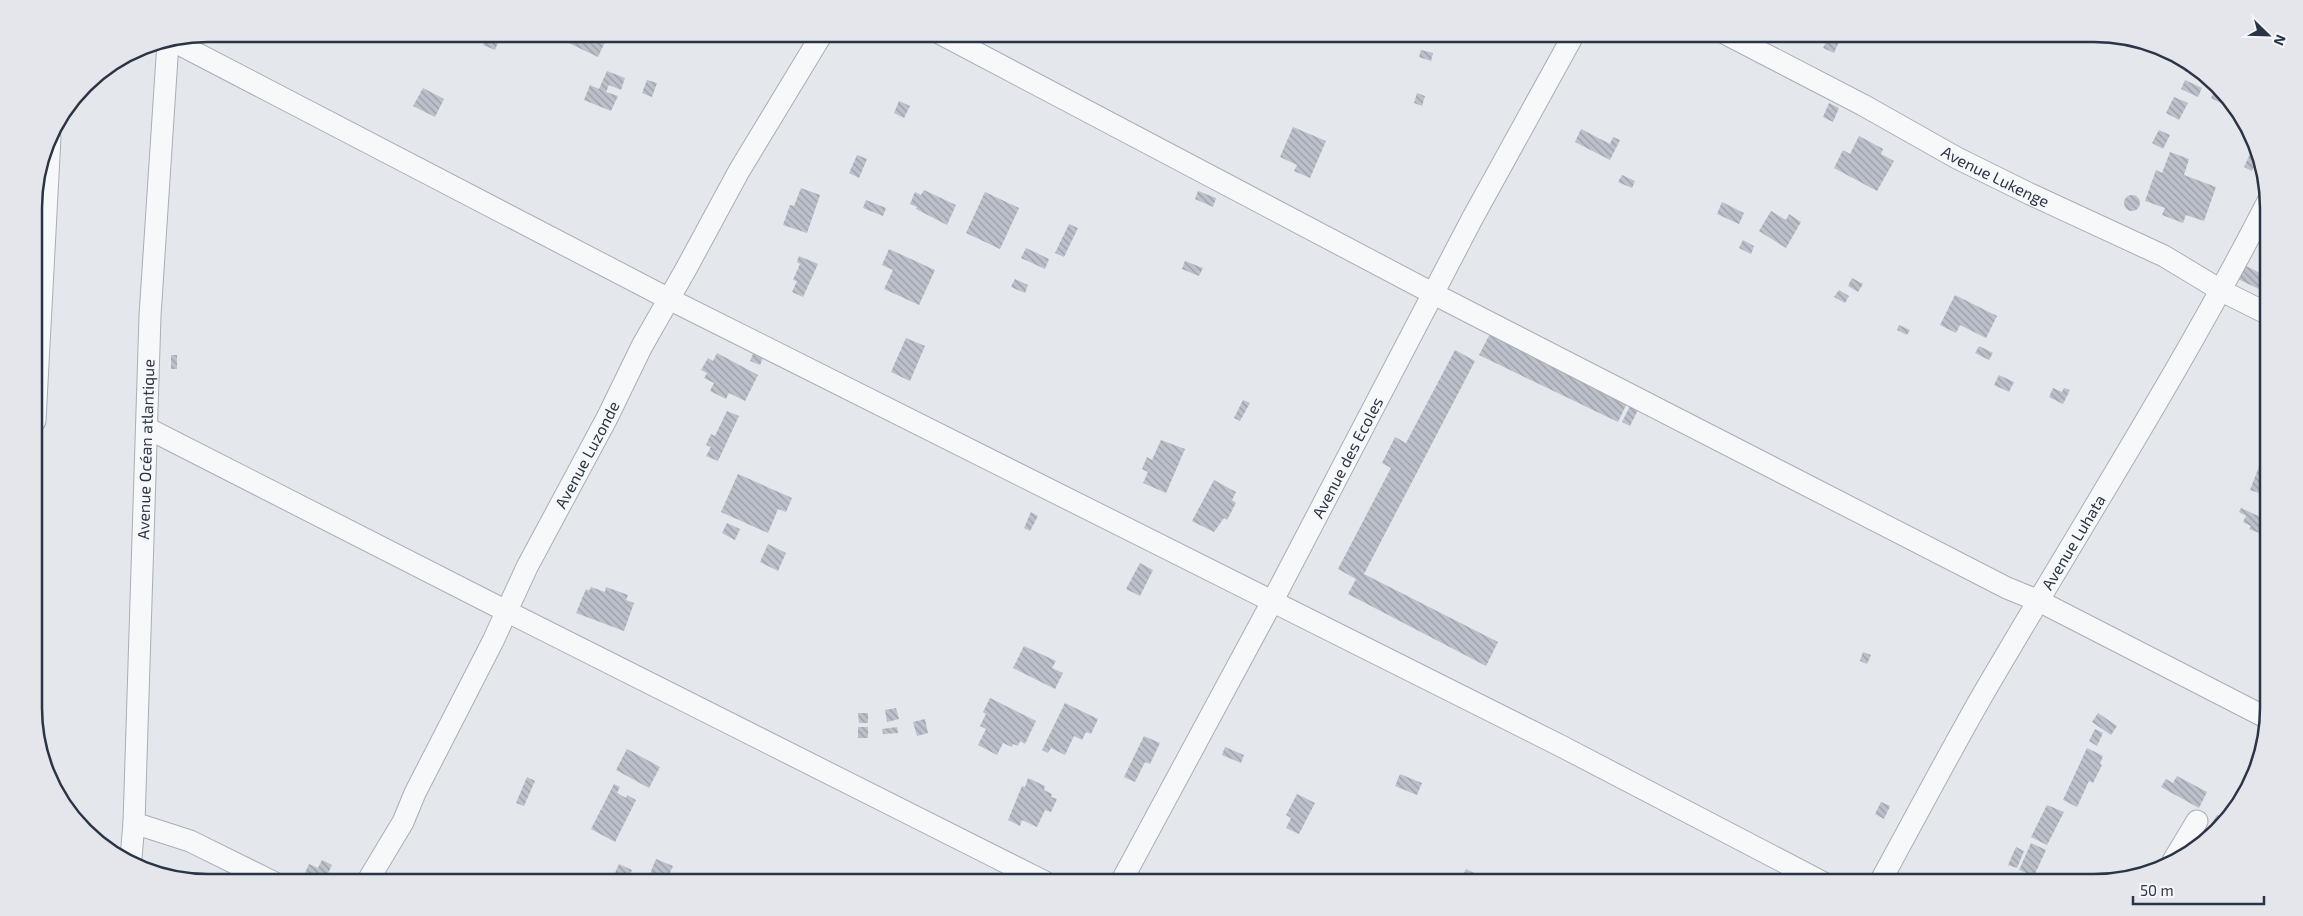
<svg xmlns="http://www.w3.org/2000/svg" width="2303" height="916" viewBox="0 0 2303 916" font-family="'Exo 2',sans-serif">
<defs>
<pattern id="building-back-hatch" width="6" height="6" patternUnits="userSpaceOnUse" patternTransform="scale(1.25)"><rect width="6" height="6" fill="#bbc0ca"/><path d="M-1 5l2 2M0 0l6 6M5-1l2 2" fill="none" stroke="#989da6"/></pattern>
</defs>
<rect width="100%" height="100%" fill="#e4e7ec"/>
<path fill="url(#building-back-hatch)" d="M488,34L500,38L495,50L483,45Z
M527,34H549L545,42Z
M557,34H597L596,38L605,42L598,57L556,37Z
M1830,34L1842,35L1834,53L1823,48Z
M1421,50L1433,53L1431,61L1419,57Z
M2174,59L2189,69L2186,72L2172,61Z
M607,71L625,78L621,90L609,85L606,92L618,96L611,111L584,100L590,85L599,89Z
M647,80L657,83L652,97L642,93Z
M2185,80L2202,88L2198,97L2181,89Z
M423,88L444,99L435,117L413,106Z
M2214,92L2224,97L2221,103L2211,98Z
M1417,93L1425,96L1422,106L1414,103Z
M2174,97L2188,103L2179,120L2166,113Z
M899,101L910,106L904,118L894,113Z
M1829,103L1839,108L1833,122L1823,117Z
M1293,127L1326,141L1310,178L1294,171L1297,165L1280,157Z
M1581,129L1610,144L1613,137L1620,140L1610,160L1575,142Z
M2159,130L2170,135L2163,149L2152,143Z
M1859,136L1883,149L1881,154L1894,161L1877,191L1834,168L1843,150L1850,154Z
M2170,152L2189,159L2184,175L2216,187L2204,221L2186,215L2183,223L2162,215L2165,208L2145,201L2156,170L2162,173Z
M2250,154L2258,158L2252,171L2244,167Z
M857,155L867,159L859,178L849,173Z
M1622,175L1635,181L1632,188L1618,182Z
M801,188L820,195L807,233L783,225L790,205L794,206Z
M924,190L956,205L947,225L916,209L917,207L910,204L915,192L921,195Z
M1198,191L1216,198L1213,207L1195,199Z
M985,192L1019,208L1000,249L966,233Z
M2124 203a8 8 0 1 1 16 0a8 8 0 1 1-16 0Z
M866,200L886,208L883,216L863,208Z
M1722,202L1744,213L1739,224L1717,214Z
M1771,211L1786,220L1789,214L1801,222L1786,248L1759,231Z
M1069,224L1078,228L1064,257L1055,253Z
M1743,240L1754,246L1751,254L1739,248Z
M1026,248L1049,259L1045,269L1021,258Z
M889,249L935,270L919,305L884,289L893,270L882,265Z
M799,256L818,264L803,297L792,292L797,281L793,280L800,264L797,262Z
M1185,261L1203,268L1199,276L1182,269Z
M2244,265L2268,277V287L2265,292L2238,279Z
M1852,278L1863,284L1858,292L1848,286Z
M1015,279L1028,285L1025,293L1011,287Z
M1839,290L1849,296L1845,303L1834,297Z
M1955,295L1997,316L1986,338L1960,325L1956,333L1940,325Z
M1899,325L1910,330L1907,335L1897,330Z
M1490,334L1628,401L1618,422L1479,355Z
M906,338L925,346L910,381L891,372Z
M1979,346L1993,353L1989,360L1975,353Z
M1455,350L1475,361L1364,574L1498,642L1486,666L1348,594L1356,579L1338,569L1391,468L1382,463L1395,437L1406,443Z
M717,353L758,375L745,401L729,393L726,399L710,391L714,383L704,378L707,373L701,370L708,358L713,361Z
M753,354L763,358L760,365L750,361Z
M171,355H177V369H171Z
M1999,375L2014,382L2009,392L1994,385Z
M2053,388L2062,392L2064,388L2070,390L2063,404L2049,397Z
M1243,400L1250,403L1240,421L1234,418Z
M1631,404L1639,408L1630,426L1622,422Z
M727,411L739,416L718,461L706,456L711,447L706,445L711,434L715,436Z
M1161,440L1185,449L1166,493L1143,483L1148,472L1142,469L1147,457L1152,460Z
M2268,443L2269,478L2262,494L2250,490Z
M738,474L792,498L786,512L778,509L768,533L721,512Z
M1214,480L1236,492L1232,500L1236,503L1227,520L1224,518L1214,532L1192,521Z
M2241,508L2269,521V533L2264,531L2262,534L2249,529L2251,526L2243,522L2246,516L2239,512Z
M1031,512L1038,516L1030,531L1024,528Z
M727,523L740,529L735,540L722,533Z
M768,544L786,553L778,571L760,562Z
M1140,563L1153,570L1140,596L1126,589Z
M591,587L605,592L606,587L628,595L626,600L634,603L624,631L576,613L586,589L589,591Z
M1024,646L1056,661L1052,668L1063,673L1055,689L1013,668Z
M1863,652L1871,655L1867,664L1860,661Z
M990,698L1036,721L1025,744L1020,741L1018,746L1013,744L1012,747L1003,743L997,755L978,745L986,729L980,726L986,714L983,712Z
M1065,703L1098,719L1091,734L1086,732L1082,740L1074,736L1065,755L1051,748L1048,753L1042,750Z
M896,708L899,719L887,722L885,710Z
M858,713H868V723H859Z
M2098,713L2117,726L2111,735L2092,722Z
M925,719L928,733L917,736L913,722Z
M858,727H868V738H858Z
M897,727L898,733L883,734L882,729Z
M2095,729L2103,733L2097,746L2089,741Z
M1144,736L1160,743L1150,764L1145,762L1135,782L1124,777Z
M1225,747L1244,755L1241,763L1222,755Z
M2087,748L2103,756L2100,764L2102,765L2093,783L2089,781L2077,807L2063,800Z
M627,749L660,767L649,788L616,770Z
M1400,774L1422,783L1417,795L1395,786Z
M2177,776L2207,792L2199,808L2161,787L2166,779L2173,783Z
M527,777L535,781L524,806L516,803Z
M1028,778L1045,786L1044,790L1052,794L1051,797L1057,799L1051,812L1045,810L1037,827L1022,820L1020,826L1008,820L1022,786L1025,787Z
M614,784L620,787L617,793L626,798L627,795L636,800L615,842L591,829Z
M1297,794L1315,803L1299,834L1286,828L1291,818L1286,815Z
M1881,802L1890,806L1884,819L1875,814Z
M2047,805L2064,812L2047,845L2031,837Z
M2217,815L2226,821L2209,838L2204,835Z
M2031,843L2046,850L2034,876L2019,870Z
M2016,847L2024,851L2017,868L2008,865Z
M656,859L673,866L666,882L649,876Z
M322,860L332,865L324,882L304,875L309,864L318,868Z
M619,864L632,870L628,879L615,873Z
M1466,869L1484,878L1482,882H1460Z"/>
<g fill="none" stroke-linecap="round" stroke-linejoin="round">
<defs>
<g id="street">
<path d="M941,34L1432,293L2007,588L2039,601L2267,718"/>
<path id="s1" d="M1726,34L1863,105L1957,158L2030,194L2164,256L2222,291L2268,314"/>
<path d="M173,41L669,299L1561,746L1822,882"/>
<path d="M35,421L50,137"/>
<path d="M147,428L508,612L1045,882"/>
<path d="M134,823L190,841L273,882"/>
<path id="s2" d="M131,858L134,823L150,316L168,42"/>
<path d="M2173,861L2197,821"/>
<path id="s3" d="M367,882L403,822L415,793L493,641L527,567L607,418L642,346L686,269L739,171L822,34"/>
<path id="s4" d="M1121,882L1272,602L1472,219L1574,34"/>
<path id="s5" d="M1880,882C1914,820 1947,757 1982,696C2078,531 2181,371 2268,201"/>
</g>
</defs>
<use href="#street" stroke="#a9aeb7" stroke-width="23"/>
<use href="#street" stroke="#f7f8fa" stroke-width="21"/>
</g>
<g text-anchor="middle" stroke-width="4" stroke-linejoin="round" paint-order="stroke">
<g font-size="16" fill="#2b3445" stroke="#f4f6f9">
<text dy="6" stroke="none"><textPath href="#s1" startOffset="305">Avenue Lukenge</textPath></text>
<text dy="6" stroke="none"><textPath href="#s2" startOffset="409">Avenue Océan atlantique</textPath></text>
<text dy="6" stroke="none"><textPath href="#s3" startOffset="481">Avenue Luzonde</textPath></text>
<text dy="6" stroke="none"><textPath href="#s4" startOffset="481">Avenue des Ecoles</textPath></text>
<text dy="6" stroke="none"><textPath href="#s5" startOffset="391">Avenue Luhata</textPath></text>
</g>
</g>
<path d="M0 0H2303V916H0ZM208 42H2094A166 166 0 0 1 2260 208V708A166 166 0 0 1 2094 874H208A166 166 0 0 1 42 708V208A166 166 0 0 1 208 42Z" fill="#e4e6eb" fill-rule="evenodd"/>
<path fill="none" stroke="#2b3445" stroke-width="2.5" d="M208 42H2094A166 166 0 0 1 2260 208V708A166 166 0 0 1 2094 874H208A166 166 0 0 1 42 708V208A166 166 0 0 1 208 42Z"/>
<g transform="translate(2268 35) rotate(113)" stroke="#f4f6f9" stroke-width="4" paint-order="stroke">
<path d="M0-4L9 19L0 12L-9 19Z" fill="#2b3445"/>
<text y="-8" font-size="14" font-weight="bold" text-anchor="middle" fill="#2b3445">N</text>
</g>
<path d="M2133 896v8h131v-8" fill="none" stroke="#2b3445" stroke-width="2.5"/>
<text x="2140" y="896" font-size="15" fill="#2b3445" stroke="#f4f6f9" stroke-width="4" paint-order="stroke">50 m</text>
</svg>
